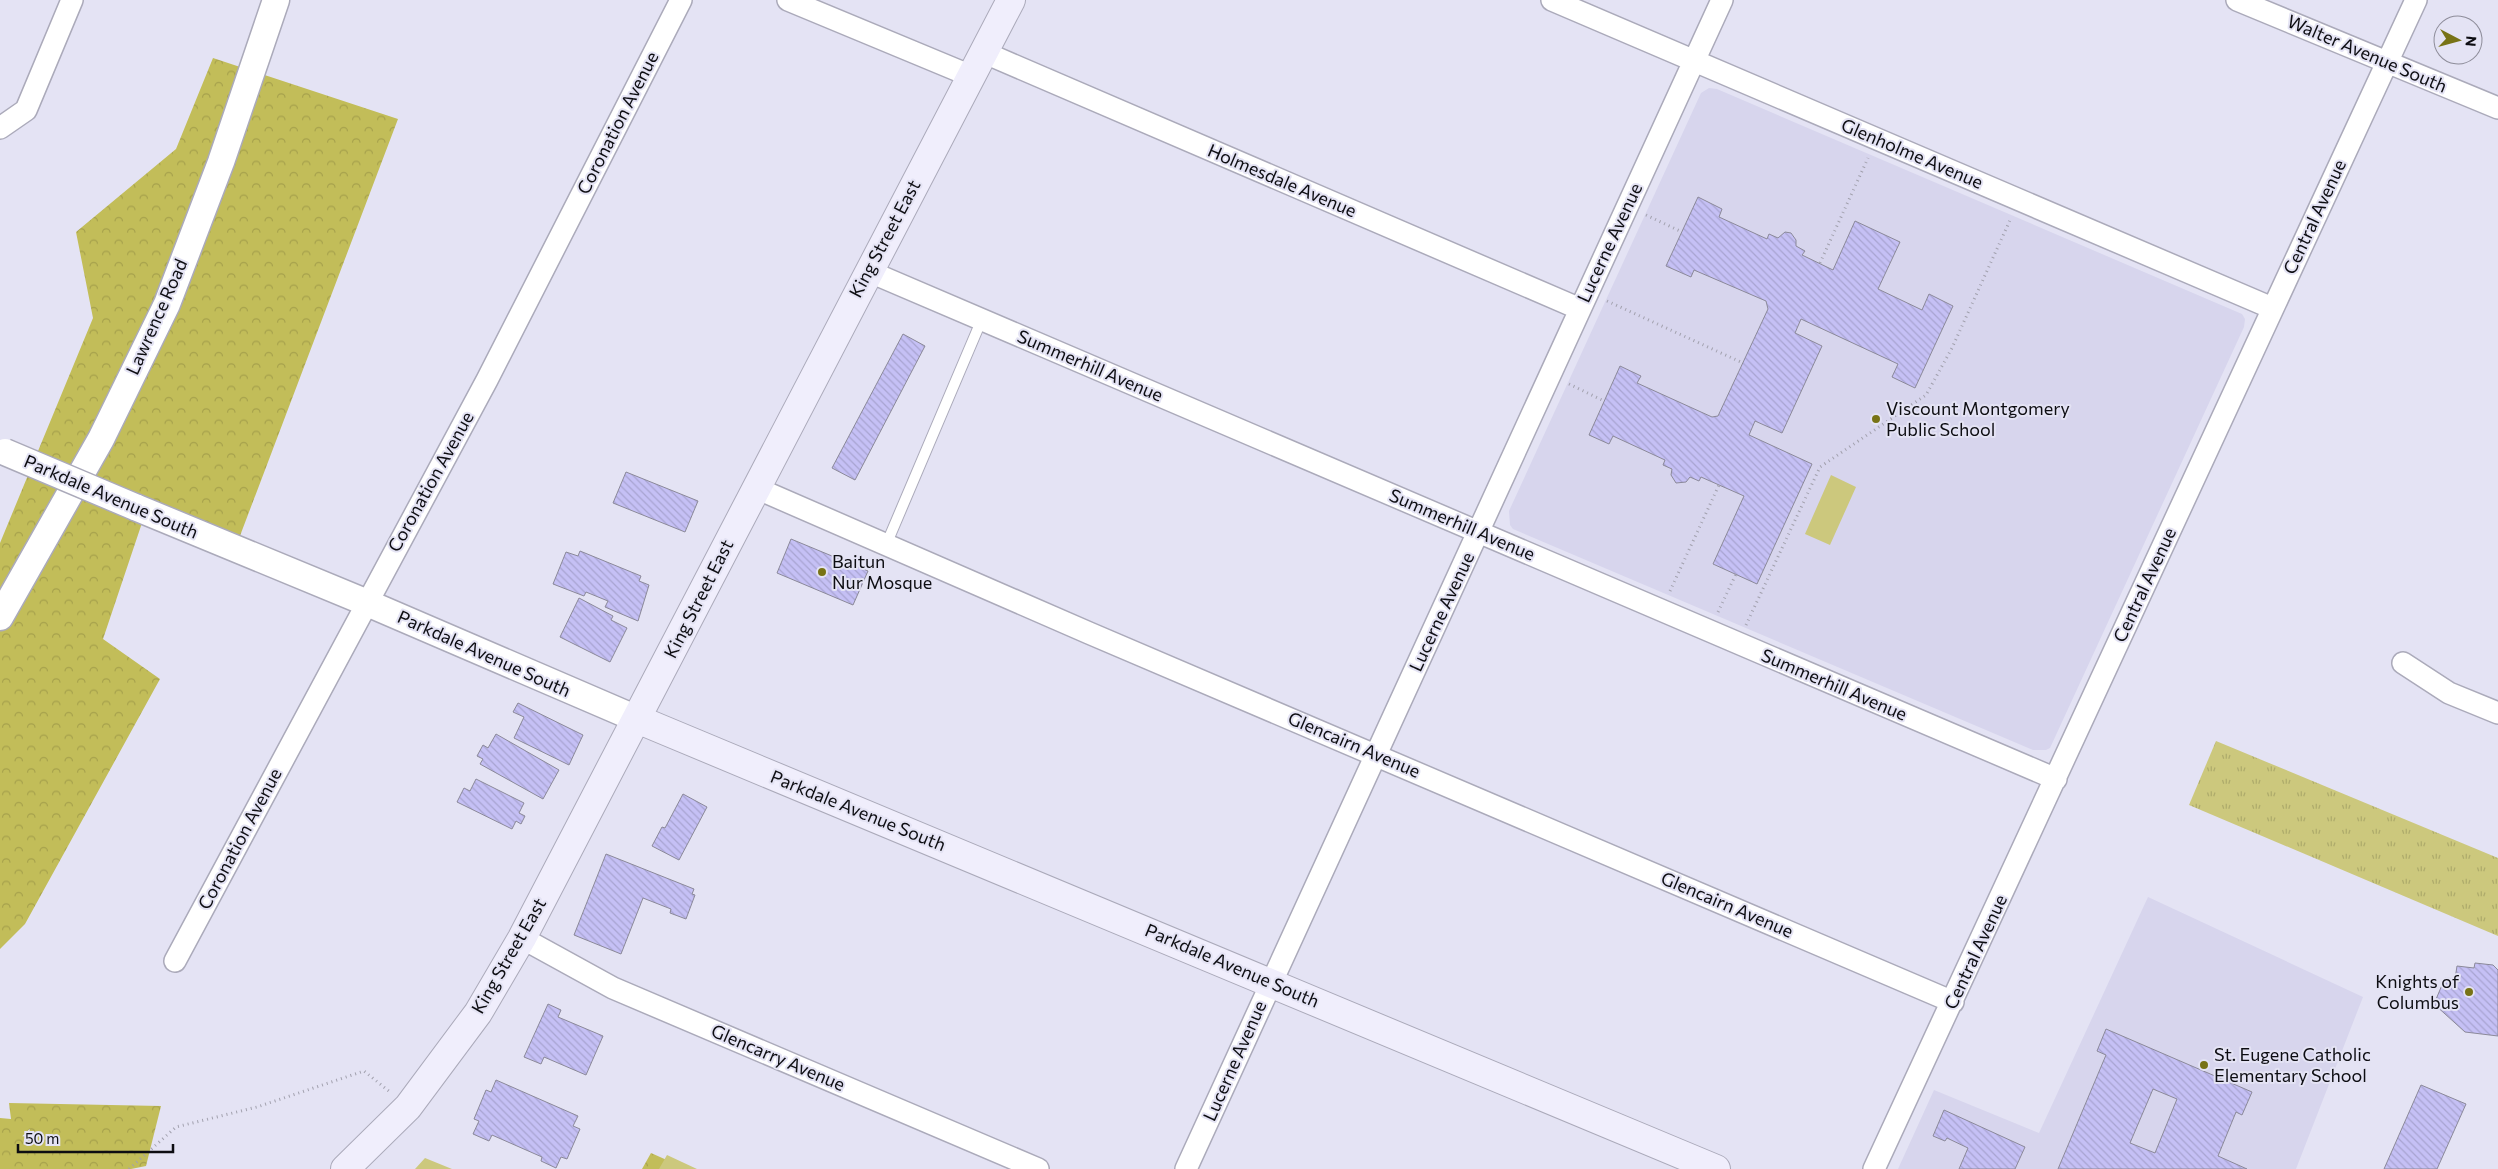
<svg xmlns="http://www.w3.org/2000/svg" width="2498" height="1169" viewBox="0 0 2498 1169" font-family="Commissioner,sans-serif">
<defs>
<pattern id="grass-tufts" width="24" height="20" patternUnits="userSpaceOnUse" patternTransform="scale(1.25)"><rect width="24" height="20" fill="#ccc87d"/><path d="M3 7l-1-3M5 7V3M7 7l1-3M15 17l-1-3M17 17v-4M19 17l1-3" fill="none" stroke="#aeab6b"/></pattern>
<pattern id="forest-crowns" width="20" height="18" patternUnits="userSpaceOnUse" patternTransform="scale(1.25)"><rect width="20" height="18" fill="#c2bd59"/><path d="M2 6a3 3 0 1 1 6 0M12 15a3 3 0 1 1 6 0" fill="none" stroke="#a6a14c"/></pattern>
<pattern id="building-back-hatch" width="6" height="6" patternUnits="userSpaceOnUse" patternTransform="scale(1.25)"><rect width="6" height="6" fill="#c5c0f5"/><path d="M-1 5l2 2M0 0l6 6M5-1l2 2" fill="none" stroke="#a8a4d1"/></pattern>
</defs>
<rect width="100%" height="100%" fill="#e4e3f4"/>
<path fill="#d7d5ed" d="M1709,88L1717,89L2242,314L2245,319L2244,327L2050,748L2046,750H2033L1513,529L1510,525L1509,511L1701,93Z
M2148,897L2363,997L2296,1169H1898L1934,1090L2039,1133Z"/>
<path fill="url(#grass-tufts)" d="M2216,741L2498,858V936L2189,805Z"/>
<path fill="url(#forest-crowns)" d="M213,58L398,119L235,549L145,514L103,639L160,679L25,924L0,949V543L93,318L76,232L176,149Z
M9,1103L161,1106L146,1166L131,1169H0V1118L11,1119Z
M651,1153L687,1169H642Z"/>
<path fill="#ccc87d" d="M1831,475L1856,487L1830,545L1805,534Z
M667,1155L697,1169H659Z
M425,1158L452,1169H415Z"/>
<path fill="url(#building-back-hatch)" stroke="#8b8999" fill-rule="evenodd" d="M1698,197L1722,209L1719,217L1767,239L1769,234L1778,238L1785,232L1791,233L1796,240V246L1805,251L1802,255L1833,270L1855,221L1900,242L1878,289L1922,310L1929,294L1953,306L1915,388L1892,377L1898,364L1801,319L1795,333L1822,346L1782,433L1755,421L1749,435L1812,464L1757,584L1713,564L1744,496L1701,477L1699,481L1690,477L1686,482L1676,483L1671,475L1672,469L1663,465L1665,460L1613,436L1609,444L1589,435L1620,366L1641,376L1637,383L1712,417L1718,416L1768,309L1766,301L1694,270L1691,277L1666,266Z
M903,334L925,346L855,480L832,468Z
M626,472L698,501L685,532L613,503Z
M791,539L868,571L853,605L777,573Z
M580,551L641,576L639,581L649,585L638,621L605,607L608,601L586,592L584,596L553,584L566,552L578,556Z
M579,598L613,616L611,620L627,628L610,662L560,637Z
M518,703L583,735L569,765L514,738L524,717L513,712Z
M496,734L559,770L543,799L480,764L483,759L477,756L483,745L488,748Z
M476,779L524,803L519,813L525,816L521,824L516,821L512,829L457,802L464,788L470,791Z
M683,794L707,807L679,860L652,846L662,827L665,828Z
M606,854L694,889L692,894L695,895L686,919L670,913L671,909L643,898L621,954L574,935Z
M2475,963L2493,965L2498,970V1036L2465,1032L2434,1004L2445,978L2455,979L2457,966L2474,968Z
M548,1004L561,1010L558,1017L603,1036L586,1075L544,1057L541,1064L524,1057Z
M2106,1029L2252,1092L2242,1115L2236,1112L2218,1156L2247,1169H2058L2106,1055L2097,1051ZM2153,1089L2177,1099L2155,1153L2130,1143Z
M496,1080L578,1116L573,1126L580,1129L567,1159L561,1157L556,1168L541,1161L542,1157L492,1135L489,1141L473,1134L479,1121L474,1119L486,1090L491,1092Z
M2421,1085L2466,1104L2437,1169H2384Z
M1944,1110L2025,1147L2015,1169H1959L1968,1148L1947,1138L1945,1141L1933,1136Z"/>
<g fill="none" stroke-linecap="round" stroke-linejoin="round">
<defs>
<path id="service" d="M886,545L982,319"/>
<path id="minor" d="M788,0L971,76
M1552,0L2272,308
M2237,0L2498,108
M983,52L1580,309
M0,128L26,110L72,0
M868,271L2056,779
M756,488L1089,633L1953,1002
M2403,663L2449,693L2498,713
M522,938L613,988L1038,1169
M175,961L487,380L681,0
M1186,1169L1722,0
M1874,1169L2416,0"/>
<path id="tertiary" d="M135,507L365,602L637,719
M0,617L101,439L167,304L221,162L276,0"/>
<path id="secondary" d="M637,719L1716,1169
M345,1169L408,1107L478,1013L522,938L1011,0"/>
</defs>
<use href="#service" stroke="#abaaba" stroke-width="12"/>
<use href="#minor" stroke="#abaaba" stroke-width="24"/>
<use href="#tertiary" stroke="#abaaba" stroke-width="29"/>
<use href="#secondary" stroke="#abaaba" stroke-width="30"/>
<path stroke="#a2a1ae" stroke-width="3" stroke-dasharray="1 4" stroke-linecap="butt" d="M1646,215L1682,232
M1820,263L1868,158
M1607,301L1743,363
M1569,384L1604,401
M1670,591L1719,485
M1718,612L1736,574
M1746,625L1820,467L1926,395L1952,348L2011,218
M129,1169L176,1127L257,1107L364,1071L390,1092"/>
<use href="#service" stroke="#fff" stroke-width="10"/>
<use href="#minor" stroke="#fff" stroke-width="21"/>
<use href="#tertiary" stroke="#fff" stroke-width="26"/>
<use href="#secondary" stroke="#f0eefc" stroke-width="28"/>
<defs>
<path id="tertiary-bridge" d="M5,452L135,507"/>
</defs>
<use href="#tertiary-bridge" stroke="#abaaba" stroke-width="29" stroke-linecap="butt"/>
<use href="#tertiary-bridge" stroke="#fff" stroke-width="26"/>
</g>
<g fill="#787316" stroke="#e4e3f4" stroke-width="2">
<circle cx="1876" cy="419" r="5"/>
<circle cx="822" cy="572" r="5"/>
<circle cx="2469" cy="992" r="5"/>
<circle cx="2204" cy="1065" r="5"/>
</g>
<g text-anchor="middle" stroke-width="4" stroke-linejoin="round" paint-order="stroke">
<g font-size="18" fill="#0d0d12" stroke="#e4e3f4">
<text transform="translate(2367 54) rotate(23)" y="6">Walter Avenue South</text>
<text transform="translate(618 123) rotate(-63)" y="6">Coronation Avenue</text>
<text transform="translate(1912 154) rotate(23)" y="6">Glenholme Avenue</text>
<text transform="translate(1282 181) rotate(23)" y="6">Holmesdale Avenue</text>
<text transform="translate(2315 217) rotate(-65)" y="6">Central Avenue</text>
<text transform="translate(885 239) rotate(-62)" y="6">King Street East</text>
<text transform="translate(1610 243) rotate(-65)" y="6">Lucerne Avenue</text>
<text transform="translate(157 317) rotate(-66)" y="6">Lawrence Road</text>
<text transform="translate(1090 366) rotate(23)" y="6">Summerhill Avenue</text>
<text transform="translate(431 482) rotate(-61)" y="6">Coronation Avenue</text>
<text transform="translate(111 497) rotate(23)" y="6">Parkdale Avenue South</text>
<text transform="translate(1462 525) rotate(23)" y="6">Summerhill Avenue</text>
<text transform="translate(2145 585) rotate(-65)" y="6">Central Avenue</text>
<text transform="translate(699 599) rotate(-63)" y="6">King Street East</text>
<text transform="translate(1442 612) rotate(-65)" y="6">Lucerne Avenue</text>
<text transform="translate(484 654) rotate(24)" y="6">Parkdale Avenue South</text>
<text transform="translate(1834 685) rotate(23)" y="6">Summerhill Avenue</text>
<text transform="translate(1354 745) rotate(23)" y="6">Glencairn Avenue</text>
<text transform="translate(858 811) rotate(22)" y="6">Parkdale Avenue South</text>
<text transform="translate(240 839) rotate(-62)" y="6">Coronation Avenue</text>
<text transform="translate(1727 905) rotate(23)" y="6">Glencairn Avenue</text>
<text transform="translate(1976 952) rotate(-65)" y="6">Central Avenue</text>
<text transform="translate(509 956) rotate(-60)" y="6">King Street East</text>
<text transform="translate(1232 966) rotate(23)" y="6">Parkdale Avenue South</text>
<text transform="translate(778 1058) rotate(23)" y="6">Glencarry Avenue</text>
<text transform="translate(1235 1061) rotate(-66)" y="6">Lucerne Avenue</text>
</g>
<g font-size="18" fill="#0d0d12" stroke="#e4e3f4" text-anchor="start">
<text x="1886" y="415">Viscount Montgomery<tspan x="1886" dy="21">Public School</tspan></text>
<text x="832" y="568">Baitun<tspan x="832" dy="21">Nur Mosque</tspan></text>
<text x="2459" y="988" text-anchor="end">Knights of<tspan x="2459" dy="21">Columbus</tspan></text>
<text x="2214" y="1061">St. Eugene Catholic<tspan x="2214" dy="21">Elementary School</tspan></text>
</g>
</g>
<g transform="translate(2458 40) rotate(96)"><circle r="24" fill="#e4e3f4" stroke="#8e8d9a"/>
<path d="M0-4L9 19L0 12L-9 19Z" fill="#787316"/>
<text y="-8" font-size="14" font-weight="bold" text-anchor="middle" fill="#0d0d12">N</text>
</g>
<path d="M18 1144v8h155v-8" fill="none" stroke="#0d0d12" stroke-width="2.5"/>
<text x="25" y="1144" font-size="15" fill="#0d0d12" stroke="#e4e3f4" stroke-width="4" paint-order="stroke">50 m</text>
</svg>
